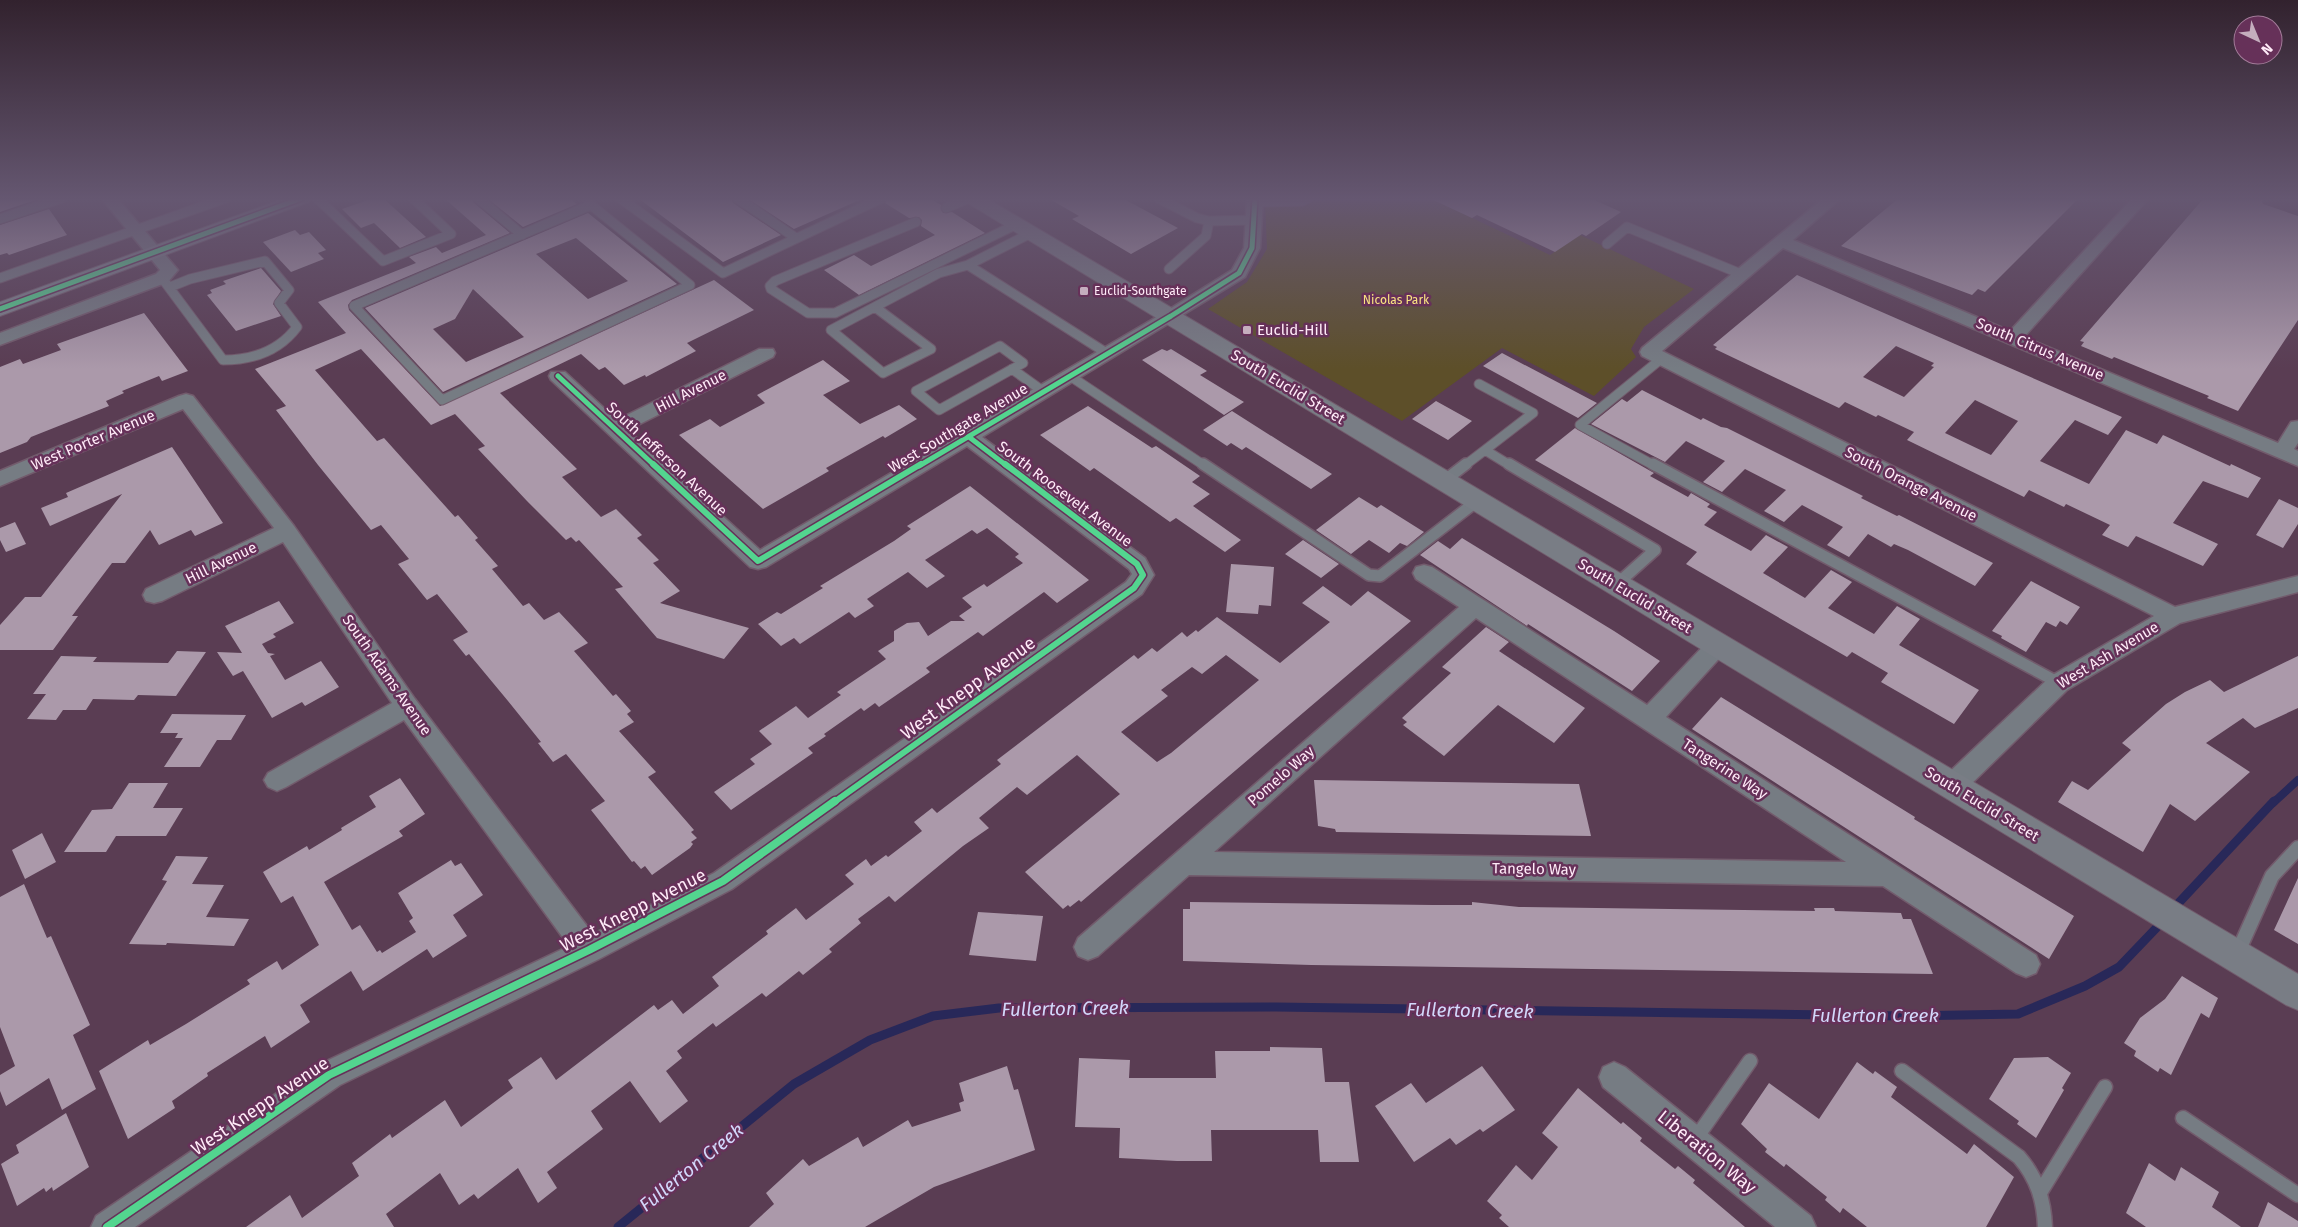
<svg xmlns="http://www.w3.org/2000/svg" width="2298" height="1227" viewBox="0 0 2298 1227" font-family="'Fira Sans',sans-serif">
<rect width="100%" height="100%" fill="#5a3d53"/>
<path fill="#5d4f29" d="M1265,198H1430L1550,255L1580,235L1694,289L1644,327L1631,349L1636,357L1594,396L1502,348L1402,421L1208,309L1247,282L1267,249Z"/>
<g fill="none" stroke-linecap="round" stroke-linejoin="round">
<path stroke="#282859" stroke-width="8" d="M2273,803L2298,780"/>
<path stroke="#282859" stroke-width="9" d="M2172,910L2274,801
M618,1227L794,1084L870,1040L933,1016L999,1008L1276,1007L1905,1016L2018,1014L2085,986L2119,967L2163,921"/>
</g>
<path fill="#ab99aa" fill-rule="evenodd" d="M0,198H41L0,212Z
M374,198H383L426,237L400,248L374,223L361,228L342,209Z
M444,198H472L474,203L510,233L352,300L348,305L349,310L440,406L714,280L754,310L687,343L696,351L646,377L645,375L624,385L605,367L599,370L581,354L500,393L577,469L562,477L601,517L616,509L642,535L637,538L659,560L653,563L680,591L660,603L749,628L724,659L657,638L615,589L623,587L579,540L576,542L571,537L566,540L527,501L478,449L485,446L455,414L431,425L361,349L315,370L377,441L384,438L455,517L458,515L478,538L475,540L498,566L492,569L523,606L529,603L544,620L559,612L588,643L574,651L613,696L616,694L631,711L627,714L634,722L619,731L656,772L648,777L694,830L691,832L697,838L691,842L693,844L690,848L652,875L645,866L641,869L634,861L632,862L591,810L605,801L566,754L553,762L538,743L541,742L508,701L469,654L466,656L453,640L468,632L437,594L427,600L398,564L409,559L381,525L371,530L318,465L276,410L286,406L255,369L346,333L318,302L416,263L409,257L436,247L442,253L486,235Z
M487,198H569L577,204L523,227Z
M638,198H731L733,203L781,235L723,262Z
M747,198H864L794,229Z
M888,198H929L941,205L943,213L952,212L985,233L859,295L824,270L854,255L871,266L935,235L921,226L922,220L919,217L909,218L885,203Z
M1048,198H1122L1178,228L1131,254L1072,219L1079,216Z
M1429,198H1590L1621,212L1586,236L1582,234L1555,252L1477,215L1472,218Z
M1899,198H2079L1985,292L1978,289L1972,295L1841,246Z
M2204,198H2261L2263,204L2298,216V320L2238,411L2207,398L2209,396L2114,357L2112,359L2081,346L2084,342L2080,341Z
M49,209L67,235L9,255L7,253L0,255V225Z
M588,213L677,284L443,392L365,308ZM576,238L628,281L588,299L536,254ZM473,289L524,337L466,362L433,329L455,319Z
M295,230L300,235L309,232L326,250L318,253L324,259L291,272L263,242Z
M261,268L281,291L273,304L281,316L236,331L207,295L212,293L210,290L226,284L223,281Z
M1797,275L2122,417L2108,435L2075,420L2040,461L2089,484L2126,430L2157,444L2163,435L2230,466L2231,464L2261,478L2248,498L2203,481L2173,523L2218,544L2203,566L2136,536L2128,547L2102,535L2110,525L2066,504L2064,507L2029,490L2024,497L1907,440L1914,432L1878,415L1876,417L1845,402L1839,408L1715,349L1717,347L1713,345ZM1896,346L1934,363L1931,366L1934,367L1904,397L1863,377ZM1975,400L2018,421L1991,455L1945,433Z
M144,313L188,371L162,381L159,376L122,391L124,393L106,401L109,406L31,437L27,442L0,453V367L20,359L23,364L61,350L57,344Z
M1162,349L1167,351L1171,349L1207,371L1200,375L1244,402L1224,415L1142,360Z
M1502,353L1597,403L1578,418L1483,366Z
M823,360L850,381L823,395L860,424L899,405L917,419L885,438L883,436L826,468L829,471L763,509L679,435L710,419L720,427L765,403L757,395Z
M1642,390L1701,420L1703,418L1721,427L1727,428L1863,496L1861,498L1897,516L1899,515L1993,563L1975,586L1908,550L1894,544L1891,547L1868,534L1849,557L1827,545L1843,527L1802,505L1784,522L1764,511L1786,490L1745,469L1722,492L1703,482L1725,461L1686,441L1665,462L1591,424L1622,399L1627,402Z
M1436,401L1472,421L1448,440L1412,419Z
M1088,406L1152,448L1156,446L1200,476L1192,482L1210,494L1193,506L1241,540L1225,552L1176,518L1170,522L1094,468L1090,471L1040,435Z
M1232,411L1284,444L1332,474L1311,489L1246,447L1242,450L1231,443L1227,446L1203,430Z
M1575,428L1654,473L1650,476L1688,497L1691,493L1710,504L1707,507L1717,512L1704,525L1751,551L1766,535L1788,547L1763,573L1805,598L1831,570L1852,582L1828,608L1874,634L1897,606L1920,619L1899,645L1979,690L1954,724L1881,682L1888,673L1852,652L1847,657L1686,564L1697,552L1535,460Z
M172,447L223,523L195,536L191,530L159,545L150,530L125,563H112L72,616H78L53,650H0V625L25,597H41L122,494L50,526L41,508L68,497L66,493Z
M970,486L1089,580L1057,603L1044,592L983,636L978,632L926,668L930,672L879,707L875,703L864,711L861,708L824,734L826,736L808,748L813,753L731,810L714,792L755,764L750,759L772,744L759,731L796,706L808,718L841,695L837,692L886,659L878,651L894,641V631L907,623L919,622L928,636L951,621H965L959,616L972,607L962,598L984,584L987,587L1023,563L1015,557L1019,554L987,528L977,534L972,530L925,560L945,576L927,588L908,572L867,599L874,606L855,618L849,612L800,644L794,638L781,646L758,624L777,612L781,614L823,588L820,586L894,541L911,529L907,526Z
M1359,497L1377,508L1381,505L1424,532L1407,546L1400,543L1389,553L1369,540L1351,554L1316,530Z
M2279,499L2298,508V524L2283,548L2256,535Z
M15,522L26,544L6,552L0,540V528Z
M1462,538L1614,631L1660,661L1632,691L1528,624L1527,626L1420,555L1438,541L1450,549Z
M1303,540L1339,564L1321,578L1285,554Z
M1231,564L1274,567L1271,606L1259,605L1258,614L1226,612Z
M2031,581L2080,607L2067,625L2060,621L2056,627L2046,622L2026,652L2001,638L2002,636L1992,631Z
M1323,586L1351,606L1368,591L1411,621L1081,902L1079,900L1070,907L1068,905L1063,909L1025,872L1120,794L1077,755L1027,795L1017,787L979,818L989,828L963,846L895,902L889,896L858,919L861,923L829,949L832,952L803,975L799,971L766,997L762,993L716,1027L713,1023L677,1051L682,1058L666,1071L688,1101L660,1123L630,1081L591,1111L603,1129L547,1172L557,1188L538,1203L518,1168L478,1199L474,1194L459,1205L440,1173L386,1214L394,1227H246L290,1195L302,1218L359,1176L352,1163L390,1134L392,1138L445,1100L461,1127L513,1088L508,1080L541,1057L556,1080L654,1005L658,1010L672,1000L683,1014L719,986L712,977L768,934L766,931L796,908L806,920L854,884L845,875L866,859L871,866L886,855L888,857L922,831L914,822L932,808L937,813L984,777L1001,764L997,760L1134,655L1138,659L1152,648L1157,652L1182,632L1187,637L1196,630L1198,632L1217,617L1280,663L1330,622L1302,603ZM1226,655L1259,680L1171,753L1157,762L1121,732L1168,696L1161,690L1192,667L1202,674Z
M279,601L294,623L273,634L276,637L262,644L268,653L275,654L270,656L285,680L321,661L339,687L305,706L302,702L272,718L243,671L233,676L217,652L242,653L225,626Z
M1486,627L1509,642L1499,651L1585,708L1554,743L1498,705L1444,756L1403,725L1407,722L1402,718L1451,673L1442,667Z
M177,651L206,652L176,696L138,695L134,700L93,699L86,710H63L56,720L27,719L46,694H33L61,656L97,657L93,662L168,663Z
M2298,656V708L2255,728L2243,718L2206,743L2250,772L2195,821L2170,804L2143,852L2058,802L2072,781L2088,790L2131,750L2122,743L2166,704L2185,692L2210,680L2224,692Z
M1721,697L1915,817L1914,819L2074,916L2049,959L1692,729Z
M172,714L246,715L231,740H217L200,767H164L183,738H175L178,733H160Z
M400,778L425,814L399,831L403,836L324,882L352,930L360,925L377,952L380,950L382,953L416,932L409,921L413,918L398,893L451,860L455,866L461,863L483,895L453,915L467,936L433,958L427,949L363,991L351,971L300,1005L310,1022L271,1048L265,1036L207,1073L208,1076L172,1101L175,1108L128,1139L99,1071L148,1040L150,1045L186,1024L250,984L247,980L277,961L282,970L319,945L293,896L281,903L263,872L307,846L309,850L342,830L341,828L376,807L369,796Z
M1314,780L1579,784L1591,836L1336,832L1335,829L1318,826Z
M129,783H168L153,808H183L166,836H116L106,852H64L92,810L112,809Z
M42,833L56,862L25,879L12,850Z
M176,856L208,857L192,884L224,885L206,917L249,919L234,946L167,943L166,945L129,944L167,881L162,880Z
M2298,878V944L2274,930Z
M24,884L47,938L51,936L90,1025L73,1035L96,1089L62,1110L49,1078L6,1106L0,1091V1075L15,1066L0,1027V897Z
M1190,902L1433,905H1472V902L1519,907L1815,911L1814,908H1834L1835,911L1901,913L1903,919H1911L1933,974L1311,965L1183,961V909H1190Z
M978,912L1043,916L1036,961L969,955Z
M2182,976L2218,998L2209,1018L2201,1013L2171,1075L2160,1068L2158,1072L2134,1056L2136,1051L2124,1043L2140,1018L2165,999Z
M1270,1047L1322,1048L1325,1082H1349L1359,1162H1320L1318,1130H1211L1212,1161H1177L1119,1158L1120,1128L1075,1127L1079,1058L1130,1060L1129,1078H1216L1215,1051H1270Z
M2048,1057L2071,1073L2062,1088L2064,1090L2036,1138L2017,1124L2019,1121L1989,1099L2014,1058Z
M1857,1062L1873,1074L1875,1071L1897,1087L1891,1097L1967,1154L1974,1144L2014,1177L1986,1227H1867L1843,1208L1840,1213L1825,1200L1827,1197L1786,1164L1784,1167L1765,1152L1767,1149L1741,1124L1769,1083L1819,1119Z
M1007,1066L1014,1090L1018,1089L1035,1150L934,1187L865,1227H749L774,1204L766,1193L803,1159L809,1166L858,1137L863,1147L908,1120L912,1127L961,1111L959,1103L964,1101L959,1083Z
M1482,1066L1515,1110L1483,1132L1480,1129L1456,1145L1450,1138L1414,1162L1375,1106L1411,1083L1426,1103Z
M1578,1088L1621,1124L1623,1122L1642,1138L1640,1141L1675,1169L1678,1166L1695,1180L1693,1183L1745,1227H1509L1499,1218L1502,1215L1487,1201L1516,1165L1532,1180L1558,1147L1542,1133Z
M66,1113L89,1167L53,1191L52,1187L46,1192L44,1188L17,1206L1,1164L19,1153L16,1145Z
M2149,1163L2175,1181L2181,1167L2219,1192L2212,1207L2241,1227H2146L2126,1213Z
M2268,1202L2298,1221V1227H2258Z"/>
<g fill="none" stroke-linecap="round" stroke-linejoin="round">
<defs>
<path id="lane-far2" d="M317,198L383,261L451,234L413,198
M478,198L522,235
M620,198L723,273L882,198
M737,198L796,238
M1158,198L1197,218L1209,221L1254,220
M1255,202L1302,201L1308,198
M591,205L690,285L442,400L354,306Z
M946,208L969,198
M0,219L62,198
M916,222L775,281L770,286L771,289L808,313H835L1017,224
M1607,244L1627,227L1741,274
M968,265L1108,354
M1169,269L1206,236L1209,221
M0,278L226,198
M162,278L223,360C252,360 279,351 297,327L279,303L289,290L265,261L190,279L170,287
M875,307L931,349L883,373L831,330L939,273L968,265L1031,233
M1000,346L1023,363L939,410L916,391Z
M1012,369L1044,392
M1070,376L1205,466
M1479,384L1533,413L1485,450
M1464,466L1485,450L1511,466
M1655,466L1580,425L1661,359"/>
<path id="lane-far1" d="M1203,464L1369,575L1380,576L1477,501
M1509,464L1655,550L1617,584
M1653,464L2059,683
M1444,481L1466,464"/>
<path id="lane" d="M2237,954L2272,876L2298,848
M1902,1071L2019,1157C2037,1178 2044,1200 2045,1227
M2183,1118L2298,1195
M1694,1141L1750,1061
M2041,1191L2105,1087"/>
<path id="street" d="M101,198H117L178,270L168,282L0,345V333L156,274L160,270Z
M1247,198H1263L1260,248L1245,277L982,437L1145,558L1154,575L1142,594L732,889L599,959L340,1085L135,1227H91L96,1216L318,1065L569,946L404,720L286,787L277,791L268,787L264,780L268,773L392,703L283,542L162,601L154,603L146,601L143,595L146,589L274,528L183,409L0,486V471L179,396L186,394L193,396L294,526L415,699L593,934L714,873L1126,582L1132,574L1129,569L967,446L766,567L758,569L750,567L551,380L549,376L551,372H565L617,420L759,349H773L775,353L773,357L628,430L760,550L1165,312L1232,270L1244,248Z
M1824,198H1841L1793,240L2010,331L2133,198H2149L2024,337L2278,443L2291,422L2298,421V443L2294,449L2298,451V466L1783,248L1662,351L2175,607L2298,576V592L2180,623L2067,690L1961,794L1952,797L1943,794L1939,786L1943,778L2051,676L2154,616L1642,356L1640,352L1642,348Z
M1424,565L1432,567L1647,705L1710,639L1718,636L1726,639L1729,645L1726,651L1666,717L2036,955L2040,964L2036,973L2026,977L2016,973L1883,886L1189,875L1098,956L1088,960L1078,956L1074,947L1078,938L1459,607L1416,579L1413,573L1416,567ZM1476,618L1846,862L1214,852Z
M1614,1062L1625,1067L1811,1216L1816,1227H1775L1603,1087L1599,1077L1603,1067Z"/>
<path id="secondary" d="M963,198H986L2298,974V1010L2286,1005L966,202Z"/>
<path id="primary" d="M285,198H312L309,202L0,316V302Z"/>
</defs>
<use href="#lane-far2" stroke="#725b6c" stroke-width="11"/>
<use href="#lane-far1" stroke="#725b6c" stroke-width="14"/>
<use href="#lane" stroke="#725b6c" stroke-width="17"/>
<use href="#street" stroke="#725b6c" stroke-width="3"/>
<use href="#secondary" stroke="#725b6c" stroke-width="2"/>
<use href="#primary" stroke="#725b6c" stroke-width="2"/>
<use href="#lane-far2" stroke="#767c83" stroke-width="9"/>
<use href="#lane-far1" stroke="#767c83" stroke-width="11"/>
<use href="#lane" stroke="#767c83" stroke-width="14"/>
<use href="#street" fill="#767c83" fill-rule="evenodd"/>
<use href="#secondary" fill="#797d85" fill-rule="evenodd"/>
<use href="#primary" fill="#7f848e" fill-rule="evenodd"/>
<defs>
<path id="cycleway-far2" d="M0,309L302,198
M558,376L655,466
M969,437L1007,466
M919,466L1171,316L1239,273L1252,248L1255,198"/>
<path id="cycleway-far1" d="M653,464L758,561L921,464
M833,803L1134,588L1143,575L1137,564L1005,464"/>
<path id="cycleway" d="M107,1227L329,1075L589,950L723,881L835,801"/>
</defs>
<use href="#cycleway-far2" stroke="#663159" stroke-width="8"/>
<use href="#cycleway-far1" stroke="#663159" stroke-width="9"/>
<use href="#cycleway" stroke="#663159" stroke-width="11"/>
<use href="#cycleway-far2" stroke="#53d58f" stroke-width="5"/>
<use href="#cycleway-far1" stroke="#53d58f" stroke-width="6"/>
<use href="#cycleway" stroke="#53d58f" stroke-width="8"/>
</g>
<linearGradient id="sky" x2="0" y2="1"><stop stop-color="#32222e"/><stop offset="0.54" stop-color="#655771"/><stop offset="1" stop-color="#655771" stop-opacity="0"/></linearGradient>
<rect width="2298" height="369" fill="url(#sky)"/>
<g fill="#c5aebe" stroke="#663159" stroke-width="2">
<rect x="1079" y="286" width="10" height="10" rx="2.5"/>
<rect x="1242" y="325" width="10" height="10" rx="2.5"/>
</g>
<g text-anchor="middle" stroke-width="5" stroke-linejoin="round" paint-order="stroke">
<g font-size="12" fill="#ffebf8" stroke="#663159" text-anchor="start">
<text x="1094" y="295">Euclid-Southgate</text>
</g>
<g font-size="12" fill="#fae481" stroke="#663159">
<text x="1396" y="304">Nicolas Park</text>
</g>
<g font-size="15" fill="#ffebf8" stroke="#663159" text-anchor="start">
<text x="1257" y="335">Euclid-Hill</text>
</g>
<g font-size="15" fill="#ffebf8" stroke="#663159">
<text transform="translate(2040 349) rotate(23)" y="5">South Citrus Avenue</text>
<text transform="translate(1288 387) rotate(31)" y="5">South Euclid Street</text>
<text transform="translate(691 391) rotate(-27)" y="5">Hill Avenue</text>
<text transform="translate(958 428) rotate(-31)" y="5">West Southgate Avenue</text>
<text transform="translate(93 440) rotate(-23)" y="5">West Porter Avenue</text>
<text transform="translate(667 459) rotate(43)" y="5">South Jefferson Avenue</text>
<text transform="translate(1911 484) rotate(27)" y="5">South Orange Avenue</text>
<text transform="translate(1065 494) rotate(37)" y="5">South Roosevelt Avenue</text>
<text transform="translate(221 563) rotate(-26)" y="5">Hill Avenue</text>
<text transform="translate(1635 596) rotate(31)" y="5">South Euclid Street</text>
<text transform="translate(2108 655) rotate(-31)" y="5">West Ash Avenue</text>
<text transform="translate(387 675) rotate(55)" y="5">South Adams Avenue</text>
<text transform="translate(1725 769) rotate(33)" y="5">Tangerine Way</text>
<text transform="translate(1281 776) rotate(-41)" y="5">Pomelo Way</text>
<text transform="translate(1982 804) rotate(31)" y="5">South Euclid Street</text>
<text transform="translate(1534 869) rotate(1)" y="5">Tangelo Way</text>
</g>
<g font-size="18" fill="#ffebf8" stroke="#663159">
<text transform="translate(968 688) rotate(-36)" y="6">West Knepp Avenue</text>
<text transform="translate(633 910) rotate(-27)" y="6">West Knepp Avenue</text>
<text transform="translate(260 1106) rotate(-34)" y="6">West Knepp Avenue</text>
<text transform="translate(1707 1152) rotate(39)" y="6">Liberation Way</text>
</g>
<g font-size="19" font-style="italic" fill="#d2d8fb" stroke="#663159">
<text transform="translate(1065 1008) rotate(-1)" y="7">Fullerton Creek</text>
<text transform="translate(1470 1010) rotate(1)" y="7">Fullerton Creek</text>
<text x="1875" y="1022">Fullerton Creek</text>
<text transform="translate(691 1167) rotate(-39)" y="7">Fullerton Creek</text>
</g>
</g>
<g transform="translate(2258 40) rotate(136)"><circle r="24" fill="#663159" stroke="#a37b99"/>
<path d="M0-4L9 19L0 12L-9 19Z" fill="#c5aebe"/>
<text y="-8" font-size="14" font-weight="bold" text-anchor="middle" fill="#ffebf8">N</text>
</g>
</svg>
